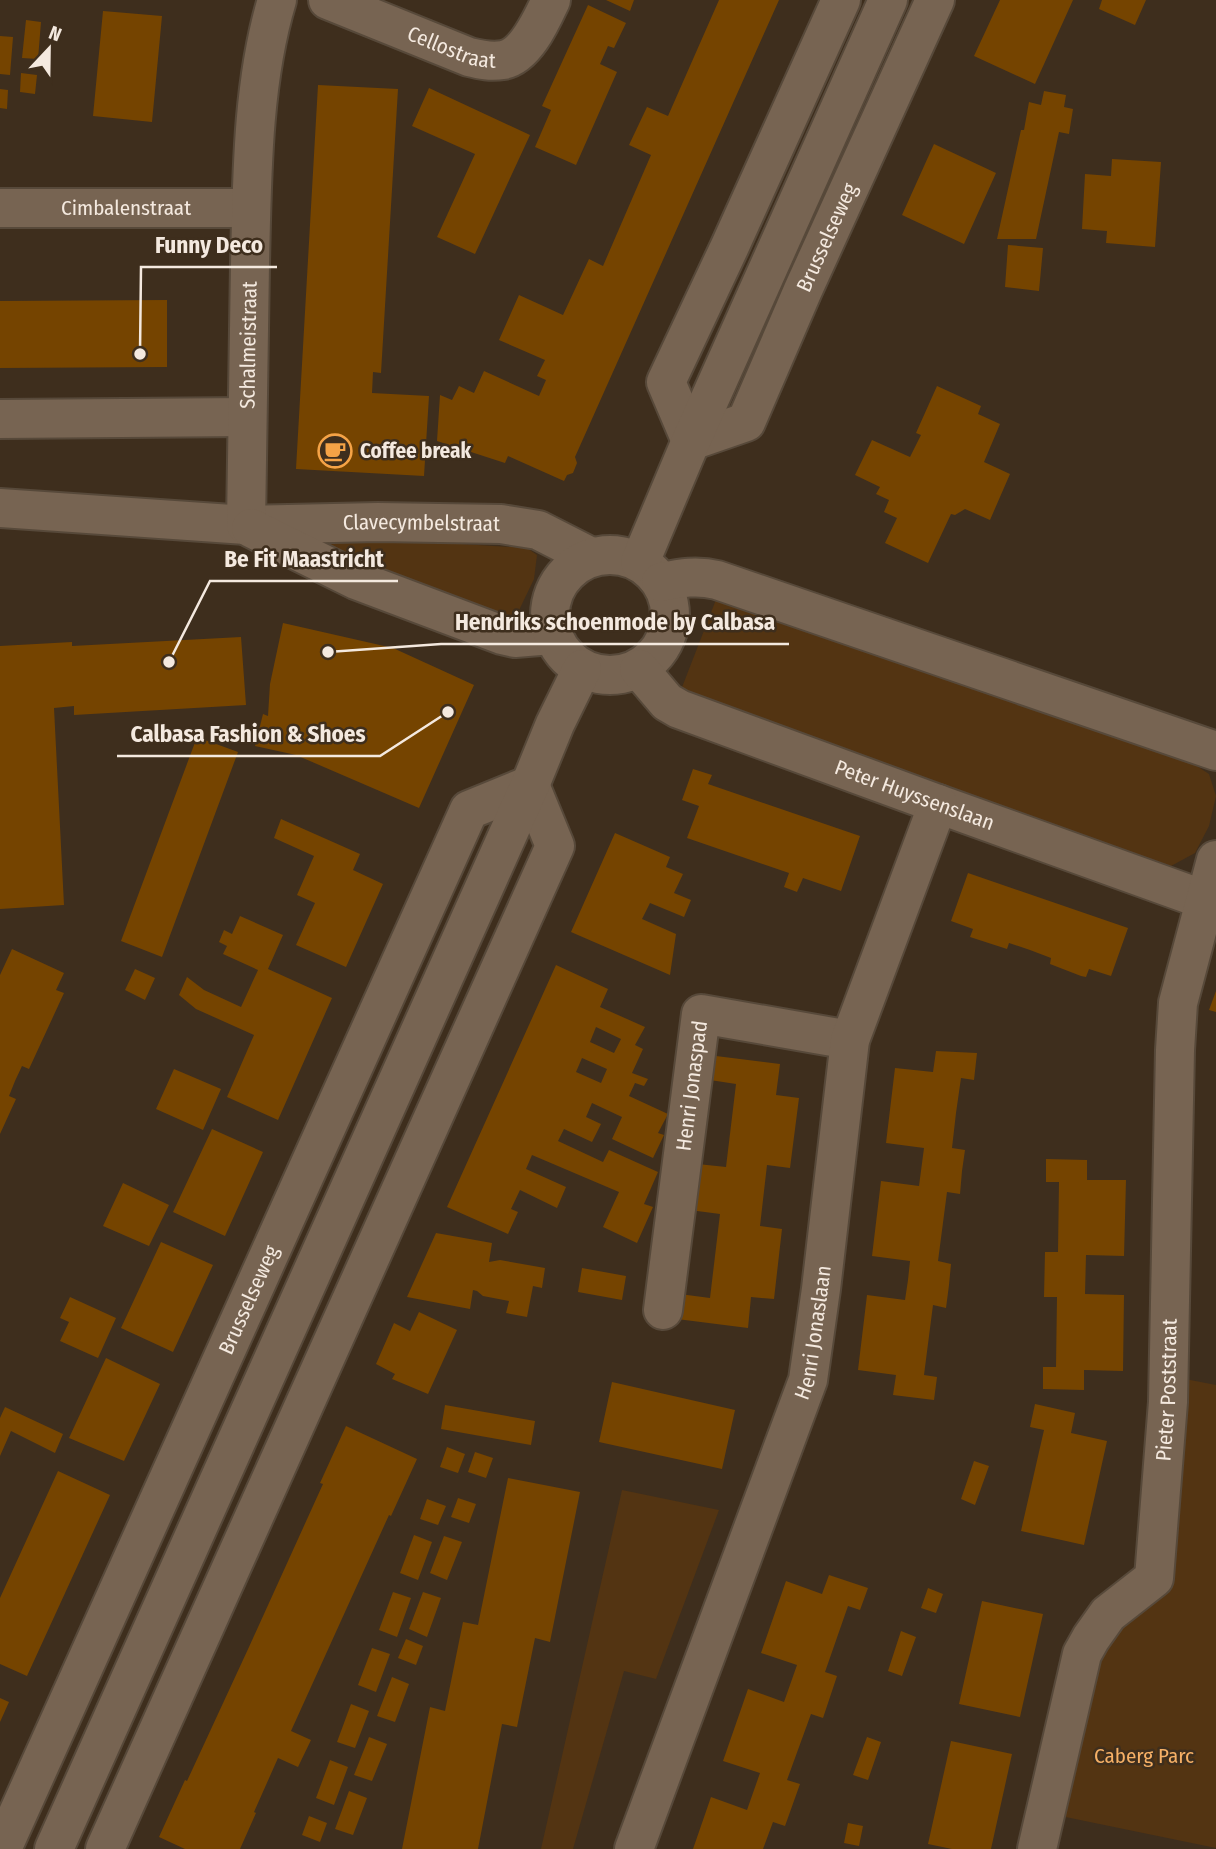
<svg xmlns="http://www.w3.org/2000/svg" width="1216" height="1849" viewBox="0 0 1216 1849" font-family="'Fira Sans Condensed',sans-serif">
<rect width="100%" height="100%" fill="#3e2e1d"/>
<path fill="#533412" d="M328,536L527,548L537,555L534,579L510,629L324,553Z
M717,597L1189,761L1209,774L1216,796L1209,826L1195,853L1171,866L822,747L679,695Z
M1185,1379L1216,1385V1848L1051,1814L1101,1647L1172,1574Z
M622,1490L719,1510L656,1679L624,1671L573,1849H541Z"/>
<path fill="#754400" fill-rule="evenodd" d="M606,0H634L630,11Z
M719,0H779L575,457L577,463L573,473L567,475L564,481L508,456L505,463L437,441L440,395L452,400L459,386L474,393L484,371L539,396L546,380L537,376L545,360L499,340L519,295L563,315L589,259L603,266L651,155L629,145L647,107L668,116Z
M1000,0H1073L1035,84L974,56Z
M1102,0H1146L1135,25L1099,9Z
M588,5L626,23L614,48L608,46L600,64L617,72L576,165L535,147L551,110L542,106Z
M103,11L162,16L152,122L93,116Z
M26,20L41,22L38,59L22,58Z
M0,36L13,37L10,75L0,74Z
M21,73L37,75L35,94L20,92Z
M318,85L398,89L381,373L373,372L372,393L429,396L424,476L296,469Z
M429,88L530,135L475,254L437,237L475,154L412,126Z
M0,89L8,90L7,109L0,108Z
M1044,91L1066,95L1064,107L1073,109L1069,134L1059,132L1036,239H997L1021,130H1024L1029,102L1041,105Z
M934,144L996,173L964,244L902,215Z
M1112,159L1161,162L1155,247L1106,243L1107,231L1082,229L1085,174L1111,176Z
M1008,245L1043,248L1039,291L1005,287Z
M167,300V367L0,368V301Z
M937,386L981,406L978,414L1000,424L984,462L1010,474L990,520L965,509L955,515L951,514L928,563L885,543L897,518L884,512L889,500L876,494L880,487L855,475L872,440L910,457L921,435L916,433Z
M283,623L393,648L474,685L419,808L296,755L255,746L263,714L268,716L270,684Z
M241,637L246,705L74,715V706L54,708L64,905L0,909V646L72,642V646Z
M197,737L238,752L162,957L121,941Z
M693,769L712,775L708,784L860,836L841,891L803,878L797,892L784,887L789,873L687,838L699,806L682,800Z
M281,819L360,854L353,870L383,884L346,967L296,945L315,903L297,895L314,856L274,838Z
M615,833L670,857L666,867L683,874L674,893L691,900L684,917L650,903L642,919L676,934L670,975L571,932Z
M968,873L1128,928L1111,976L1089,969L1086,977L1081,976L1050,964L1051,958L1030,950L1009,943L1007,949L970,937L973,929L951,921Z
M240,916L283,935L268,969L332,998L278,1120L227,1097L254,1035L196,1009L179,995L187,977L204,990L241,1007L258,970L223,954L227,946L219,942L224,930L232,934Z
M12,949L64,973L56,990L64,993L29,1069L22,1066L15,1081L9,1096L16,1099L0,1134V975Z
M556,965L608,989L600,1007L645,1027L635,1045L643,1049L632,1073L648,1079L644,1086L635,1083L629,1096L668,1114L658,1133L664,1135L653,1158L612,1139L622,1117L592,1103L586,1117L601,1124L592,1142L564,1129L558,1141L603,1162L609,1150L658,1172L644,1204L653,1207L637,1243L603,1227L619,1192L532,1155L526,1169L566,1187L557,1208L520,1190L511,1209L518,1212L508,1234L447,1207ZM596,1027L621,1039L614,1053L590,1042ZM582,1058L607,1069L601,1083L576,1072Z
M135,969L155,978L145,1000L125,990Z
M1216,991V1012L1209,1010Z
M936,1051L977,1053L974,1080L961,1078L956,1113L952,1148L965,1150L962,1171L960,1194L947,1192L938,1261L951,1264L949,1285L946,1308L933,1305L924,1375L937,1377L934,1400L893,1395L896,1375L858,1370L867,1295L905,1300L908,1280L910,1261L872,1256L881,1181L919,1186L924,1148L886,1143L895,1068L933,1072Z
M700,1054L780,1064L776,1095L799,1098L790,1168L767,1165L760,1226L782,1229L774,1299L751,1297L748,1328L669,1318L672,1293L710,1298L720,1214L682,1209L688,1163L726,1167L736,1084L697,1078Z
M174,1069L221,1089L203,1130L156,1109Z
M212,1129L263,1152L225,1236L173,1212Z
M1046,1159L1087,1160V1180H1126L1124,1256L1086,1255L1085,1294L1124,1295L1123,1371L1084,1370V1390L1043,1389V1367H1056L1057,1297H1044L1045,1252H1058L1059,1182H1046Z
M123,1183L169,1205L149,1246L103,1226Z
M436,1233L492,1243L489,1262L500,1260L545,1268L542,1288L533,1286L527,1317L506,1313L509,1301L483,1296L477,1291L473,1290L470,1309L407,1297Z
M161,1242L213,1265L173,1352L121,1328Z
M582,1268L626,1276L622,1300L578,1292Z
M70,1297L116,1318L98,1358L60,1341L69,1322L60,1318Z
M419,1312L457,1330L428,1394L392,1379L395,1374L376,1364L394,1323L410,1331Z
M106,1358L160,1384L124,1461L69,1438Z
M612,1382L735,1410L722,1469L599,1442Z
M1035,1404L1075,1413L1071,1433L1107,1441L1084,1545L1021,1531L1044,1430L1030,1427Z
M445,1405L535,1421L531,1445L441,1429Z
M5,1407L63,1434L55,1453L11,1431L0,1456V1418Z
M346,1426L417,1459L391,1516L389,1515L291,1731L311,1740L298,1767L278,1758L254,1812L256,1813L240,1849H185L159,1837L185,1780L187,1781L249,1647L323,1484L320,1483Z
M447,1447L465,1454L458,1473L440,1467Z
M475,1452L493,1458L486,1478L468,1472Z
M974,1461L989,1466L975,1505L961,1499Z
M58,1471L110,1495L27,1676L0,1664V1598Z
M508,1478L580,1492L550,1642L535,1638L517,1727L502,1724L478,1849H402L430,1707L445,1711L463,1622L478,1625Z
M458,1498L476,1504L469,1523L451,1517Z
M427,1499L446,1506L438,1525L420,1519Z
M414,1535L432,1542L418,1580L400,1573Z
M444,1536L462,1542L447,1580L430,1573Z
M829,1575L868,1588L860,1610L848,1606L825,1672L837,1676L823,1718L811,1714L787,1780L800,1784L785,1826L773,1822L763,1849H693L711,1797L747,1810L760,1773L723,1761L748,1689L784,1702L797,1665L761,1653L786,1581L822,1594Z
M928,1588L943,1594L936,1613L921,1608Z
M393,1592L411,1598L397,1637L379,1630Z
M423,1592L441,1598L427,1637L409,1629Z
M982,1601L1043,1614L1020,1717L959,1704Z
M901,1631L916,1637L902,1676L888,1671Z
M406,1639L423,1646L416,1665L398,1658Z
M372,1648L390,1654L376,1692L358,1685Z
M392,1677L409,1684L395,1722L377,1716Z
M0,1698L9,1702L0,1722Z
M351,1704L369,1711L355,1748L337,1742Z
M369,1737L387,1744L372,1781L354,1775Z
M867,1737L881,1742L868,1780L853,1775Z
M951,1741L1012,1754L991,1849H952L928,1844Z
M330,1760L348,1767L334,1805L316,1798Z
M349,1791L367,1798L353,1835L335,1829Z
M309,1816L327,1823L320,1842L302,1835Z
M848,1823L863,1826L859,1846L844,1843Z"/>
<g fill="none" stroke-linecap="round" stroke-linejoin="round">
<defs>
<g id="minor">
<path id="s1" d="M328,0L469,57C481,60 491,62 503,60C526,56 542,19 551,0"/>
<path id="s2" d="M841,0L730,246L666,382L691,441L746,422L803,290L935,0"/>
<path id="s3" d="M0,208H251"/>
<path d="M0,419L247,417"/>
<path id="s4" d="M0,508L246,525L378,522L501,524L538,530L591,557"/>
<path id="s5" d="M246,525C247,438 248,351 250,264C252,178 252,83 277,0"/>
<path d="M251,528L356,580L502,635L515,638L552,635"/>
<circle cx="610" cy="615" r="60"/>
<path d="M640,562L691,441L888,0"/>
<path d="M661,582C681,578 697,575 717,580L1216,751"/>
<path id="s6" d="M639,669L667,702L679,709L938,804L1216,904"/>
<path id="s7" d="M663,1310L701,1014L850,1040"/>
<path id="s8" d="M2,1849L469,810L530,785L555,846L105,1849"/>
<path d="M54,1849L530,785L555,724L582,669"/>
<path id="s9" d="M634,1849L808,1380L821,1289L850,1040L938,804"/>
<path id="s10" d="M1037,1849L1082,1654L1091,1638L1108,1614L1154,1578L1168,1402L1175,1050L1178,1003L1216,860"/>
</g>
</defs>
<use href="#minor" stroke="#57493a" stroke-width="42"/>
<use href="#minor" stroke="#776452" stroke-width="38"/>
</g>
<defs>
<symbol id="cafe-ring" viewBox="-11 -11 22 22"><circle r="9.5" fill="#3e2e1d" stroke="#f5a346" stroke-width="1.5"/><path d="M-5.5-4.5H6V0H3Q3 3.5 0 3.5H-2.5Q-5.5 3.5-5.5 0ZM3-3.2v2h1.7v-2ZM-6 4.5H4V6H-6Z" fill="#f5a346"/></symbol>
</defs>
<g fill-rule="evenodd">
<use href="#cafe-ring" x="316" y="432" width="38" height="38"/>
</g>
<g text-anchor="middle" stroke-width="5" stroke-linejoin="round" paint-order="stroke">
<g font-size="21" fill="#f4e9df" stroke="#3e2e1d">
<text dy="7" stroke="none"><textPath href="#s1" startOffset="133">Cellostraat</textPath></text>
<text dy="7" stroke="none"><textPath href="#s3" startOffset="126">Cimbalenstraat</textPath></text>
<text dy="7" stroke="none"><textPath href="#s2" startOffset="744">Brusselseweg</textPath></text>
<text dy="7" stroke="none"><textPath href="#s5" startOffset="180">Schalmeistraat</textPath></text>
<text dy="7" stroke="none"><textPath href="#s4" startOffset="422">Clavecymbelstraat</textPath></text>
<text dy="7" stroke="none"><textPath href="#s6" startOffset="308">Peter Huyssenslaan</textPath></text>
<text dy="7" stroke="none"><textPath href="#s7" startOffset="226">Henri Jonaspad</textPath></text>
<text dy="7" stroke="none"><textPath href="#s8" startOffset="602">Brusselseweg</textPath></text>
<text dy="7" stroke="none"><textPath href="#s9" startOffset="548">Henri Jonaslaan</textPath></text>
<text dy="7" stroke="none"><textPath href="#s10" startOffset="495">Pieter Poststraat</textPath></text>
</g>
<g font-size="21" font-weight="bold" fill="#f4e9df" stroke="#3e2e1d" text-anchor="start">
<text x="360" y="458">Coffee break</text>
</g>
<g font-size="21" fill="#f6b066" stroke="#3e2e1d">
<text x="1144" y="1763">Caberg Parc</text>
</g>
</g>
<path fill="none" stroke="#f4e9df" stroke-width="2.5" d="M140 354L141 267H277M169 662L210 581H398M328 652L441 644H789M448 712L380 756H117"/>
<g fill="#f4e9df" stroke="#3e2e1d" stroke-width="2.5">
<circle cx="140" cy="354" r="7"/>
<circle cx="169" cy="662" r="7"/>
<circle cx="328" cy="652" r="7"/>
<circle cx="448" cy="712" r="7"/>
</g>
<g font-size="23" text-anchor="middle" font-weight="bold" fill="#f4e9df" stroke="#3e2e1d" stroke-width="5" stroke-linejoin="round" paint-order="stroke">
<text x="209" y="253">Funny Deco</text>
<text x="304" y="567">Be Fit Maastricht</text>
<text x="615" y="630">Hendriks schoenmode by Calbasa</text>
<text x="248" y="742">Calbasa Fashion &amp; Shoes</text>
</g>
<g transform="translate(49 49) rotate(22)" stroke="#3e2e1d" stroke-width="5" paint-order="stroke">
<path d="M0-5L12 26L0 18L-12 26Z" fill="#f4e9df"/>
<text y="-10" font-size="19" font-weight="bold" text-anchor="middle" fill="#f4e9df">N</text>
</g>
</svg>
